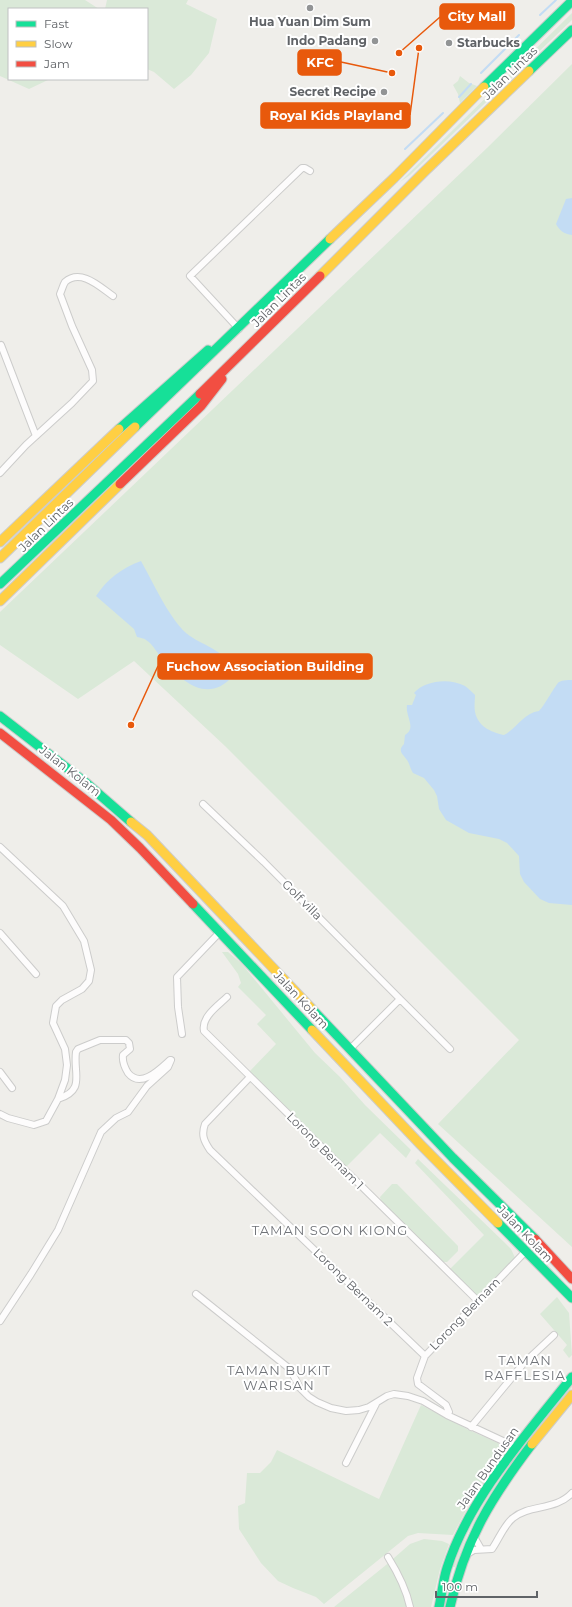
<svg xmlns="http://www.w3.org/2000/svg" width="572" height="1607" viewBox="0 0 572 1607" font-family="Montserrat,sans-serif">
<rect width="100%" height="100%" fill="#efeeea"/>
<path fill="#dae9d8" d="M0,0H85L99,9H9V79H50L29,89L0,76Z
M107,0H188L186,4L217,19L209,53L191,75L174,89L154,72L147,69V9H105Z
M572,13V20L410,175L400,182Z
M572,64V1247L438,1124L519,1040L225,746L134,661L78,699L0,645V612L487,148Z
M460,76L469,83L477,86L460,103L458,94L453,85L458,81Z
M222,952H228L241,963L315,1053L340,1077L365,1105L411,1150L406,1158L380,1133L345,1168L248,1073L276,1044L257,1024L266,1015L238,987L241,983L238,974Z
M418,1159L504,1242L511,1249L517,1262L481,1296L475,1294L450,1269L484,1235L415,1163Z
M392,1184H397L458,1246V1251L447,1262H443L381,1201L380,1197Z
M557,1297L569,1313L572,1355L569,1358L563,1350L567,1345L540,1314Z
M572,1384V1388L488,1498L468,1533L455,1567H453C478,1497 527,1442 572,1384Z
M421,1405L469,1430L498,1443L503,1449V1453L500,1459L473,1497L453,1535L418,1533L408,1536L324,1604L316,1597L293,1588L278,1581L261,1563L239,1529L238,1506L245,1503L247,1473H260L271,1462L277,1450L379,1499Z
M424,1539L442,1541L449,1544L440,1569L431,1607H334L386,1565L410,1544Z"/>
<path fill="#c3dcf4" d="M572,198V235C564,234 560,231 556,224L566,199Z
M141,561C153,582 171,623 190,636C204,646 234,654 233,676C209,703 184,684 164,661C158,655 154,645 146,640C144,638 140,638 137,637L134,629L96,596C107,579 122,568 141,561Z
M572,680V905L549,903L540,899L524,882L520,874L519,856L507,843L499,839L469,833L446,820L439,809L437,796L434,790L424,778L413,773C410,769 410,764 407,760C403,754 397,751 404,744L405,735C417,728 405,716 407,705H412L416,695L414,693C425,680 450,678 465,686C469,689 472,692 475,695C475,700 474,706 475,712C478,726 490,732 504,735C517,728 524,713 539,711C544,706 556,684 559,682C563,680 568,680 572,680Z"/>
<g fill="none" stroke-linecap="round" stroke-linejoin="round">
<path stroke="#c3dcf4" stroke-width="2" d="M540,15L556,0
M481,73L519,35
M459,97L471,84
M405,149L443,113"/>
<defs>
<path id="street" d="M239,329L190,276L302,168H305L310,171
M1,345L36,436
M0,473L26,445L72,403L93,381L92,370L72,326L60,294C62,290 63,285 65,282C81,268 100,287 113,296
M203,804L264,862L400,999L350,1049
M0,847L63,906L84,941L91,970L89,981L82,989L62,1000L56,1006L53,1023L65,1049L67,1065L65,1080L58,1099L46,1121L34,1125L8,1118L0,1114
M0,933L36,974
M227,997C218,1006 201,1017 204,1031L478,1301
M400,999L450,1049
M182,1034L178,1007L177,977L220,932
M0,1072L12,1088
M250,1077L205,1124C201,1135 204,1141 210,1150L425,1356
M196,1294L290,1369L300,1388L309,1397L317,1402L331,1408L346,1411L359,1410L369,1407L387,1396L394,1394L408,1396L423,1401L447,1415L516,1447
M0,1321L31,1274L58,1230L101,1132L116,1118L128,1112L147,1086L168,1067L171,1060H170C160,1069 141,1089 128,1073C125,1068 122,1062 123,1055L130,1049L129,1043L126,1040H100L78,1049L76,1052C73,1074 86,1090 58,1099
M447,1415L449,1412L446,1405L418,1384L417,1378L425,1356L526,1251
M471,1427L523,1364L554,1335
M346,1463L376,1404
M473,1535L481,1549
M464,1556L474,1550L492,1549C499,1539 504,1525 513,1518C530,1504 555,1511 572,1493
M388,1557C398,1573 406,1588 410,1607"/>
<path id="fast" d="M529,71L572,30
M484,87L572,1
M135,427L330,239
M119,429L208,350
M0,584L200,394
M0,716L85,782L131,822
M193,904L312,1030
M311,1008L453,1158L535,1239
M498,1223L572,1298
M439,1607C442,1594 443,1580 447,1568C469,1498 527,1434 572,1377
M450,1607C465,1540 491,1498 532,1444"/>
<path id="slow" d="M330,239L394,178L484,87
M320,276L424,172L529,71
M0,542L119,429
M0,558L135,427
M0,601L120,484
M131,822L147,835L311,1008
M312,1030L420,1144L498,1223
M532,1444L572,1395"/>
<path id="jam" d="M200,394L320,276
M120,484L201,406L222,379
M0,733L111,820L140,848L193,904
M535,1239L572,1279"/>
</defs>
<use href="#street" stroke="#cccccb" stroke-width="8"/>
<use href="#fast" stroke="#cccccb" stroke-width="11"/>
<use href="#slow" stroke="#cccccb" stroke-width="11"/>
<use href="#jam" stroke="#cccccb" stroke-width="11"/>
<use href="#street" stroke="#fdfcfc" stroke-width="6"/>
<use href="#fast" stroke="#16e098" stroke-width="9"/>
<use href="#slow" stroke="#ffcf43" stroke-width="9"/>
<use href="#jam" stroke="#f24e42" stroke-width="9"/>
</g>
<g fill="#929495" stroke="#fff" stroke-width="1.5">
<circle cx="310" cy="8" r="4"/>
<circle cx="375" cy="41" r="4"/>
<circle cx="449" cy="43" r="4"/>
<circle cx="384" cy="92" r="4"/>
</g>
<g text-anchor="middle" stroke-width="4" stroke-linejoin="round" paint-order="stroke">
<g font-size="12" font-weight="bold" fill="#606367" stroke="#fff" text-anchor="end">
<text x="310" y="26" text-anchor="middle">Hua Yuan Dim Sum</text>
<text x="367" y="45">Indo Padang</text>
<text x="457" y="47" text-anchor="start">Starbucks</text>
<text x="376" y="96">Secret Recipe</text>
</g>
<g font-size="12" fill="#606367" stroke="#fff">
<text transform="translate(510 73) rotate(-44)" y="4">Jalan Lintas</text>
<text transform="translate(279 300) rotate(-45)" y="4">Jalan Lintas</text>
<text transform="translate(46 525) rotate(-44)" y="4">Jalan Lintas</text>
<text transform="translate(70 771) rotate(38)" y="4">Jalan Kolam</text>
<text transform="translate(302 900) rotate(45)" y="4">Golf villa</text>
<text transform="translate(301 1000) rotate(47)" y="4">Jalan Kolam</text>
<text transform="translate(325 1151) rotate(45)" y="4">Lorong Bernam 1</text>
<text transform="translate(525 1234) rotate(46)" y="4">Jalan Kolam</text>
<text transform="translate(353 1287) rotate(44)" y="4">Lorong Bernam 2</text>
<text transform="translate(465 1314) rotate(-46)" y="4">Lorong Bernam</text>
<text transform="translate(488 1468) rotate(-55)" y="4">Jalan Bundusan</text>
</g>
<g font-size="13" letter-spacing="1" fill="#717479" stroke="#fff">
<text x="330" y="1235">TAMAN SOON KIONG</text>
<text x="525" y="1365">TAMAN<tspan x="525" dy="15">RAFFLESIA</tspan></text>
<text x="279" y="1375">TAMAN BUKIT<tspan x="279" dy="15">WARISAN</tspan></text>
</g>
</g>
<path fill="none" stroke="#e8590c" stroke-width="1.5" d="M399 53L440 17M392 73L341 62M419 48L410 115M131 725L158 666"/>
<g fill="#e8590c" stroke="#fff" stroke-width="1.5">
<circle cx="399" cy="53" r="4"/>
<circle cx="392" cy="73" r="4"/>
<circle cx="419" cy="48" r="4"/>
<circle cx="131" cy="725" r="4"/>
</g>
<g fill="#e8590c" stroke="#e8590c" stroke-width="1.5">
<rect x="440" y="4" width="74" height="25" rx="4"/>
<rect x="298" y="50" width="43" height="25" rx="4"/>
<rect x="261" y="103" width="149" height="25" rx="4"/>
<rect x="158" y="654" width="214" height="25" rx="4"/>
</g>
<g font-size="13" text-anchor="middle" font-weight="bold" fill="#fff">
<text x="477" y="21">City Mall</text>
<text x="320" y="67">KFC</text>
<text x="336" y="120">Royal Kids Playland</text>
<text x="265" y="671">Fuchow Association Building</text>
</g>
<rect x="8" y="8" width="140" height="72" fill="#ffffff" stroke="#bfc1c2"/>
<rect x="16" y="21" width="20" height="6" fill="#16e098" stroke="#bfc1c2"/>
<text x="44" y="28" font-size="12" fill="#606367">Fast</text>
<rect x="16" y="41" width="20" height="6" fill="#ffcf43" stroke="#bfc1c2"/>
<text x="44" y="48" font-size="12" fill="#606367">Slow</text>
<rect x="16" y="61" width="20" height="6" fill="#f24e42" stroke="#bfc1c2"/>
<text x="44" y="68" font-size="12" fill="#606367">Jam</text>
<path d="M436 1591v6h101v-6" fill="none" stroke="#606367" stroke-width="2"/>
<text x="442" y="1591" font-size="12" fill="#606367" stroke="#ffffff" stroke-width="3" paint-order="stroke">100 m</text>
</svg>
